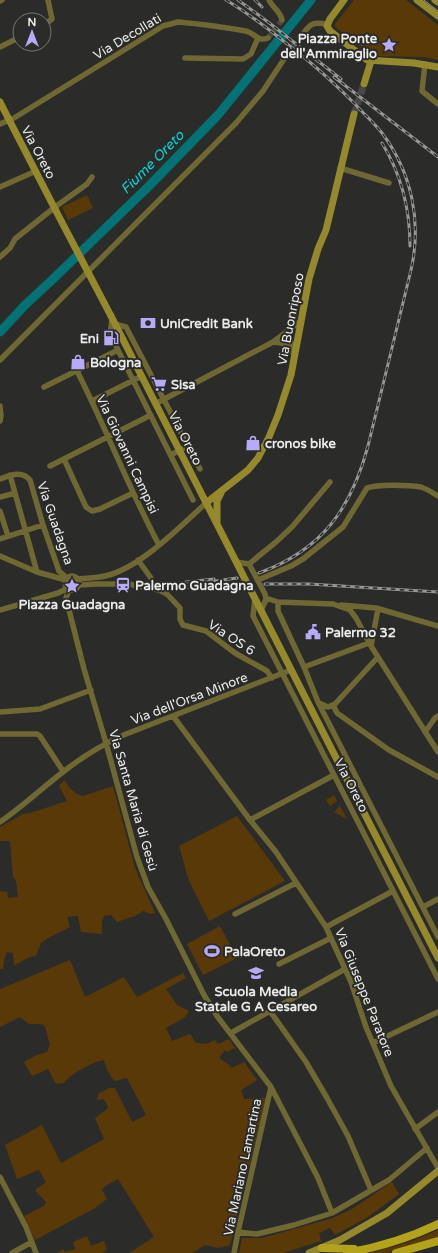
<svg xmlns="http://www.w3.org/2000/svg" width="438" height="1253" viewBox="0 0 438 1253" font-family="'Varela Round',sans-serif">
<rect width="100%" height="100%" fill="#2b2c2a"/>
<path fill="#5a3908" d="M354,0H406L438,25V60L425,57L376,56L369,53L335,27V24Z
M87,195L93,208L68,220L62,207Z
M64,780C69,787 75,795 83,796L113,786L135,868L155,913L150,914L143,911L135,916L117,922L111,915L104,916L102,921V934L81,932L78,916L67,917L70,927L48,938L41,943L36,956C24,957 24,962 14,965L13,953L7,952L4,960L3,969H0V891L7,892L8,898L18,897L16,880L13,877L10,841H0V827L23,814L30,813L67,801L59,786Z
M334,795L337,801L330,806L326,800Z
M340,806L347,819L334,812Z
M237,816L285,881L209,921L189,881L179,846Z
M220,926L237,958L203,975L187,944Z
M70,960L85,997L124,977L137,997L183,973L186,978L166,989L177,1005L189,1011C186,1020 173,1023 166,1028L172,1041L190,1034L196,1043L206,1044L215,1040L218,1044L229,1039L235,1048L227,1052L225,1050L219,1058C224,1062 228,1063 232,1068L244,1062L257,1080L241,1090L244,1099L266,1098L230,1245L218,1248L205,1245L192,1253H129L154,1237L118,1179L105,1186L102,1190L107,1199L95,1208L35,1240L24,1216L44,1206L46,1202L35,1190L46,1182L39,1170L17,1179L5,1145L42,1125L61,1163L104,1139L95,1118L106,1110L108,1107L106,1102L103,1099L97,1100L98,1094L109,1088H115L132,1122L146,1115L127,1078L114,1081L107,1070L104,1060C92,1062 72,1073 64,1083L56,1084L48,1069L32,1076L24,1062L37,1055L47,1052L50,1045L45,1026L40,1024H29L20,1017L0,1027V989Z
M392,1182L399,1194L368,1217L335,1235L330,1228L319,1233L321,1241L283,1253H239L242,1238H262L333,1218L352,1209Z
M438,1230V1238L386,1253H370L412,1241Z
M87,1236L91,1246L104,1241L107,1250L102,1253H57L63,1249L65,1252L75,1249L73,1242Z"/>
<g fill="none" stroke-linecap="round" stroke-linejoin="round">
<path stroke="#027374" stroke-width="9" d="M0,332L25,305L52,280L149,186L218,115L311,0"/>
<path stroke="#484947" stroke-width="5.5" stroke-dasharray="5.5 3" stroke-linecap="butt" d="M268,38L282,20
M288,53L302,35"/>
<path stroke="#484947" stroke-width="7" stroke-dasharray="7 3.5" stroke-linecap="butt" d="M354,114L364,84"/>
<path stroke="#6f6832" stroke-width="5.5" d="M269,0C272,7 281,12 282,20
M0,1L2,0
M44,25L52,19L48,0
M302,35C311,23 312,22 327,24
M0,47L20,37
M185,58L243,59L251,54L258,38
M425,64L422,91L438,104
M0,124L14,118L163,26L178,22C201,24 223,27 246,31C255,33 257,42 268,38
M340,168L389,183
M0,187L36,171
M0,257L10,248L15,239L55,207L87,184L92,177
M112,319L110,334L193,500
M115,324L126,327L200,469
M286,333L292,344L294,349
M273,342C285,343 290,344 294,355
M0,360L236,123L263,91L288,53
M77,371C106,428 129,489 159,545
M44,387L118,350
M92,401L142,376
M155,404L273,342L301,321
M0,406L1,416L0,421
M171,455L187,446
M64,459L86,507L92,511L100,509L133,493
M50,466L151,415
M10,475L37,572
M0,479C10,475 22,470 30,480L43,525L59,571L67,578
M0,497L15,493
M0,511L8,536
M0,539L43,525
M0,556L37,572L66,580
M138,560L151,578
M236,562L249,564L265,594L266,599L261,611
M249,564L277,541L292,527L330,482
M65 583a7 7 0 1 1 14 0a7 7 0 1 1-14 0Z
M77,579C86,578 96,578 105,576C139,569 181,526 206,503
M258,580L291,566L303,559L343,527L367,488C377,484 410,485 421,487C427,489 433,493 438,496
M79,585L96,584H128L159,590L167,594L180,608V619L183,625L206,631L235,653L267,671L272,678
M69,589L66,598L84,669L106,743L137,857L148,887L166,919L204,995L217,1016L271,1087L318,1178L332,1213
M255,599L253,616L438,979
M265,601L269,599L278,602L333,604L350,610L356,618L371,646L438,752
M278,602V611L304,667L318,702L438,937
M341,605L376,608L438,626
M0,610L58,593L68,588
M371,646L378,609
M304,667L369,643
M319,703L328,707L335,704L378,657
M333,705L337,713L389,750L438,777
M0,712L40,709L91,690
M173,716L250,820L276,852L326,927L351,982L366,1027L391,1086L438,1168
M425,732L435,718L438,716
M0,734H37L40,736L63,771
M250,820L334,775
M0,822C22,807 42,788 63,772C82,757 103,744 126,734L291,670
M423,907L438,899
M235,914L296,883
M326,927L393,891
M279,964L331,938
M270,1011L306,1062L327,1098L348,1136L371,1190
M231,1033L345,969
M373,1043L438,1012
M415,1129L438,1112
M0,1177L26,1227L36,1253
M238,1232L257,1234L294,1225L332,1213L389,1180L427,1148
M12,1253L32,1242
M234,1253L238,1232L271,1087"/>
<path stroke="#95892b" stroke-width="7" d="M344,0L330,19L327,26L330,31L367,60L414,63L438,67
M417,0L438,16
M435,0L438,2
M364,84L371,61
M0,102L56,211
M111,316L438,958
M206,503L248,470L258,458L269,437L278,415L291,375L309,279L318,249L326,230L354,114
M217,522V501L221,493
M309,1253L340,1240L387,1213L438,1171"/>
<path stroke="#b2a31b" stroke-width="8" d="M322,1248L354,1249
M347,1253C379,1247 409,1238 438,1224
M396,1253L438,1241"/>
<path stroke="#969795" stroke-width="1" d="M424,0L438,11"/>
<defs>
<path id="rail" d="M226,0C254,17 280,38 306,59C323,73 339,88 355,104C364,114 374,123 382,133C412,173 422,222 411,270L368,446C351,509 322,550 259,573
M238,0L268,22L341,79
M255,0L262,7
M334,77L438,157
M382,143C401,174 410,209 410,246
M186,582L214,579
M209,582L237,578
M265,584H309L438,592
M169,587H241"/>
</defs>
<use href="#rail" stroke="#969795" stroke-width="3"/>
<use href="#rail" stroke="#2b2c2a" stroke-width="1.5" stroke-dasharray="4.5" stroke-linecap="butt"/>
<path stroke="#95892b" stroke-width="7" d="M56,211L111,316"/>
</g>
<defs>
<symbol id="sight-bare" viewBox="-9 -9 18 18"><path d="M0-6L1.8-2.2L6-1.7L2.9 1.2L3.7 5.4L0 3.3L-3.7 5.4L-2.9 1.2L-6-1.7L-1.8-2.2Z" fill="#b7abf7" stroke="#2b2c2a" stroke-width="2.5" paint-order="stroke"/></symbol>
<symbol id="bank-bare" viewBox="-9 -9 18 18"><path d="M-6-4H6V4H-6ZM0-2.3a2.3 2.3 0 1 0 0 4.6a2.3 2.3 0 1 0 0-4.6Z" fill="#b7abf7" stroke="#2b2c2a" stroke-width="2.5" paint-order="stroke"/></symbol>
<symbol id="fuel-bare" viewBox="-9 -9 18 18"><path d="M-5.5-6h7V0h2V4h1.3V-2.5L3-4.5l.8-.8L6-3V5H2.5V1h-1V6h-7ZM-4.2-4.7v3.2H.2V-4.7Z" fill="#b7abf7" stroke="#2b2c2a" stroke-width="2.5" paint-order="stroke"/></symbol>
<symbol id="shop-bare" viewBox="-9 -9 18 18"><path d="M-5-2.5h2.3a2.7 3.5 0 0 1 5.4 0H5L5.5 6h-11ZM-1.5-2.5h3a1.5 2.3 0 0 0-3 0Z" fill="#b7abf7" stroke="#2b2c2a" stroke-width="2.5" paint-order="stroke"/></symbol>
<symbol id="supermarket-bare" viewBox="-9 -9 18 18"><path d="M-6-5.5h2.5l.6 2H6L4.5 2H-2.5L-4.4-4H-6ZM-1.5 3.2a1.3 1.3 0 1 0 .1 0ZM3 3.2a1.3 1.3 0 1 0 .1 0Z" fill="#b7abf7" stroke="#2b2c2a" stroke-width="2.5" paint-order="stroke"/></symbol>
<symbol id="station-bare" viewBox="-9 -9 18 18"><path d="M-3-6H3Q5-6 5-4V2Q5 4 3 4L4.5 6H3L1.5 4h-3L-3 6H-4.5L-3 4Q-5 4-5 2V-4Q-5-6-3-6ZM-3.5-4v3h7v-3ZM-3.5 1v1.5H-2V1ZM2 1v1.5H3.5V1Z" fill="#b7abf7" stroke="#2b2c2a" stroke-width="2.5" paint-order="stroke"/></symbol>
<symbol id="civic-bare" viewBox="-9 -9 18 18"><path d="M-.6-6.5H3V-4.5H.6V-3L4-1V1h2V6H-6V1h2V-1L-.6-3ZM-1.2 2.5V6h2.4V2.5Z" fill="#b7abf7" stroke="#2b2c2a" stroke-width="2.5" paint-order="stroke"/></symbol>
<symbol id="stadium-bare" viewBox="-9 -9 18 18"><path d="M0-5a6.5 5 0 1 0 0 10a6.5 5 0 1 0 0-10ZM-3.5-1.8h7v3.6h-7Z" fill="#b7abf7" stroke="#2b2c2a" stroke-width="2.5" paint-order="stroke"/></symbol>
<symbol id="school-bare" viewBox="-9 -9 18 18"><path d="M0-5L7-2L0 1L-7-2ZM-4 1L0 2.5L4 1V4Q0 6-4 4Z" fill="#b7abf7" stroke="#2b2c2a" stroke-width="2.5" paint-order="stroke"/></symbol>
</defs>
<g fill-rule="evenodd">
<use href="#sight-bare" x="378" y="34" width="22" height="22"/>
<use href="#bank-bare" x="137" y="312" width="22" height="22"/>
<use href="#fuel-bare" x="100" y="327" width="22" height="22"/>
<use href="#shop-bare" x="67" y="351" width="22" height="22"/>
<use href="#supermarket-bare" x="148" y="373" width="22" height="22"/>
<use href="#shop-bare" x="242" y="432" width="22" height="22"/>
<use href="#station-bare" x="112" y="574" width="22" height="22"/>
<use href="#sight-bare" x="61" y="575" width="22" height="22"/>
<use href="#civic-bare" x="302" y="621" width="22" height="22"/>
<use href="#stadium-bare" x="201" y="940" width="22" height="22"/>
<use href="#school-bare" x="245" y="962" width="22" height="22"/>
</g>
<g text-anchor="middle" stroke-width="4" stroke-linejoin="round" paint-order="stroke">
<g font-size="13" fill="#eaebea" stroke="#2b2c2a">
<text transform="translate(127 36) rotate(-31)" y="5">Via Decollati</text>
<text transform="translate(39 152) rotate(62)" y="5">Via Oreto</text>
<text transform="translate(290 319) rotate(-79)" y="5">Via Buonriposo</text>
<text transform="translate(186 438) rotate(63)" y="5">Via Oreto</text>
<text transform="translate(128 454) rotate(65)" y="5">Via Giovanni Campisi</text>
<text transform="translate(56 523) rotate(71)" y="5">Via Guadagna</text>
<text transform="translate(232 637) rotate(33)" y="5">Via OS 6</text>
<text transform="translate(189 698) rotate(-21)" y="5">Via dell'Orsa Minore</text>
<text transform="translate(352 785) rotate(63)" y="5">Via Oreto</text>
<text transform="translate(134 800) rotate(74)" y="5">Via Santa Maria di Gesù</text>
<text transform="translate(365 992) rotate(68)" y="5">Via Giuseppe Paratore</text>
<text transform="translate(242 1167) rotate(-78)" y="5">Via Mariano Lamartina</text>
</g>
<g font-size="13" font-weight="bold" fill="#eaebea" stroke="#2b2c2a" text-anchor="start">
<text x="377" y="43" text-anchor="end">Piazza Ponte<tspan x="377" dy="15">dell'Ammiraglio</tspan></text>
<text x="160" y="328">UniCredit Bank</text>
<text x="99" y="343" text-anchor="end">Eni</text>
<text x="90" y="367">Bologna</text>
<text x="171" y="389">Sisa</text>
<text x="265" y="448">cronos bike</text>
<text x="135" y="590">Palermo Guadagna</text>
<text x="72" y="609" text-anchor="middle">Piazza Guadagna</text>
<text x="325" y="637">Palermo 32</text>
<text x="224" y="956">PalaOreto</text>
<text x="256" y="996" text-anchor="middle">Scuola Media<tspan x="256" dy="15">Statale G A Cesareo</tspan></text>
</g>
<g font-size="14" font-style="italic" fill="#03d9dc" stroke="#2b2c2a">
<text transform="translate(152 162) rotate(-45)" y="5">Fiume Oreto</text>
</g>
</g>
<g transform="translate(32 32)"><circle r="19" fill="#2b2c2a" stroke="#777877"/>
<path d="M0-3L7 15L0 10L-7 15Z" fill="#b7abf7"/>
<text y="-6" font-size="11" font-weight="bold" text-anchor="middle" fill="#eaebea">N</text>
</g>
</svg>
